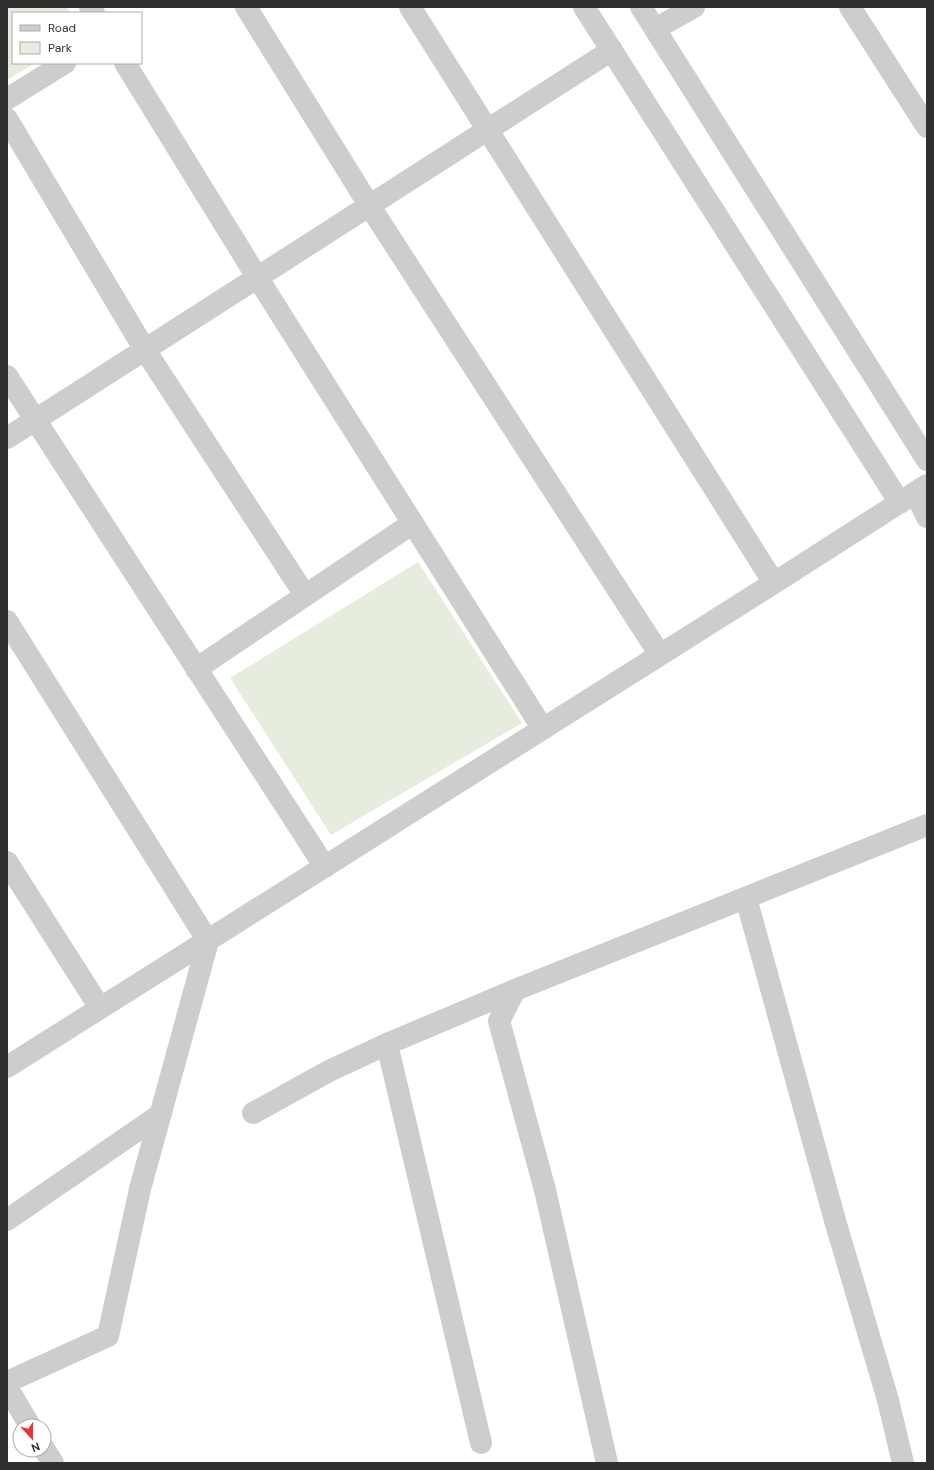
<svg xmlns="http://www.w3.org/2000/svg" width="934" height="1470" viewBox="0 0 934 1470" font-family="'DM Sans',sans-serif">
<rect width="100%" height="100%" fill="#fff"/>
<path fill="#e5eddf" d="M7,7H67L71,13H13V63H35L7,80Z
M418,562L522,723L331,835L230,678Z"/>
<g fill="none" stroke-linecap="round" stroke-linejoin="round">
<path stroke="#cdcdcd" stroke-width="22" d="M90,7L94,13
M246,7L369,205L660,655
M410,7L774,583
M584,7L900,503
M641,7L927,460
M850,7L927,127
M655,29L694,7
M125,63L257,277L543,729
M7,99L65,63
M7,119L145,350L305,595
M7,376L325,867
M7,438L612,50
M915,493L927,517
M7,621L208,941L140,1189L108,1336L7,1382
M196,669L413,523
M7,862L100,1008
M746,898L836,1224L888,1400L903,1463
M387,1044L481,1443
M7,1067L774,583L927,485
M253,1113L329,1071L387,1044L515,990
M7,1220L161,1114
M7,1387L30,1426
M44,1449L53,1463
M607,1463L545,1190L499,1021L515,990L927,825"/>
</g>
<rect width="934" height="1470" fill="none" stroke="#303030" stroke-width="16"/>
<rect x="12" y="12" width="130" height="52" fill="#ffffff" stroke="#acacac"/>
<rect x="20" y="25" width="20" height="6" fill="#cdcdcd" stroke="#acacac"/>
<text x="48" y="32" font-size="12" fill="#303030">Road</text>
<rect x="20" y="42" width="20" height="12" fill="#e5eddf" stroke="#acacac"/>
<text x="48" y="52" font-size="12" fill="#303030">Park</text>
<g transform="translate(32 1438) rotate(159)"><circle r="19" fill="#ffffff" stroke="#acacac"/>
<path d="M0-3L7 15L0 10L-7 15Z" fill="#e53535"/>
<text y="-6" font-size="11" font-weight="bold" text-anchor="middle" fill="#303030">N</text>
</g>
</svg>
